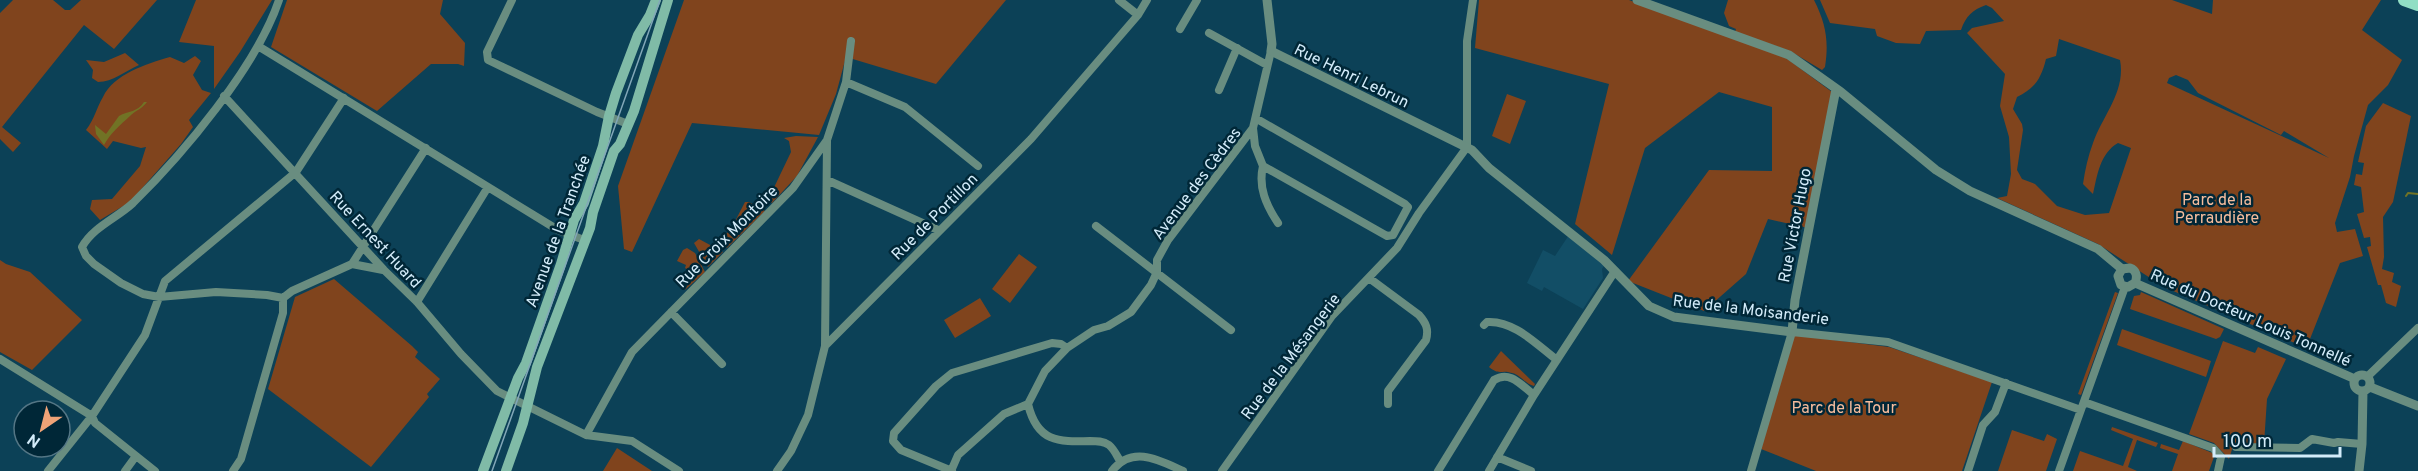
<svg xmlns="http://www.w3.org/2000/svg" width="2418" height="471" viewBox="0 0 2418 471" font-family="Overpass,sans-serif">
<rect width="100%" height="100%" fill="#0c4157"/>
<path fill="#124e66" d="M1569,235L1605,264L1602,269L1603,278L1583,309L1544,287L1542,291L1527,283L1543,250L1555,256Z"/>
<path fill="#80441d" fill-rule="evenodd" d="M13,0H53L65,10H70L81,0H157L114,49L84,25L2,127L21,143L13,152L0,139V13Z
M196,0H272L240,52L214,89V46L179,42Z
M287,0H443L440,14L465,43L464,66L458,64H431L377,111L271,47Z
M684,0H1006L936,84L846,57L836,94L819,135L692,123L632,252L624,249L618,186Z
M1479,0H1629L1786,58L1832,92L1808,228L1768,219L1746,274L1704,311L1628,281L1709,170L1772,171V107L1719,92L1645,148L1612,255L1575,224L1609,84L1475,48Z
M1728,0H1814C1826,24 1829,41 1825,67L1822,70L1790,51L1735,32L1736,29L1729,26L1724,13Z
M1820,0H2172L2212,14L2213,0H2381L2362,30L2402,60L2388,85L2368,105L2354,156L2350,177L2335,223L2337,232L2355,229L2363,256L2340,263L2308,344L2299,341L2297,344L2164,287L2098,244L1997,198L2007,196L2011,174L2009,137L2000,106L2005,74L1967,33L1972,28L2004,21L1992,8L1986,5C1972,10 1966,16 1961,30L1926,31L1920,44L1896,43L1877,36L1875,29L1830,23ZM2059,39L2120,60C2126,91 2103,115 2093,143C2088,156 2085,170 2083,184L2093,194C2097,176 2100,153 2118,143L2131,148L2109,213L2085,215L2057,206L2035,184L2022,179L2017,170L2023,130L2022,124L2013,109L2017,97C2035,88 2041,79 2046,59L2056,56ZM2176,75L2188,80L2198,93L2281,135L2284,131L2329,158L2167,83L2169,78Z
M125,53L139,65C125,71 113,82 98,82L92,78L93,70L86,60L104,62Z
M195,56L201,61L193,75L202,90L211,93L189,120L193,127L181,144L130,202L100,220L90,209L92,200L112,199L140,166L146,147L141,148L113,141L107,149L86,130C95,118 96,109 103,97C114,74 146,64 170,57L184,63Z
M1507,94L1526,101L1510,144L1492,136Z
M2383,103L2411,116L2393,202L2383,217L2384,257L2382,269L2394,273L2392,282L2401,286L2396,307L2386,303L2381,285H2378L2367,247L2371,246L2370,237L2364,238L2357,214L2364,212L2361,187L2354,185L2356,174L2362,175L2364,163L2358,162L2366,126Z
M796,136L818,137L797,176L772,203L768,200L791,152L789,141L784,138Z
M745,202H749L765,211L727,248L717,242L719,238L730,231Z
M699,239L723,252L708,267L694,243Z
M687,248L695,253L705,272L685,290L693,273L685,268L686,265L677,261L683,250Z
M1019,254L1037,267L1010,303L992,289Z
M0,260L6,264L30,272L82,320L32,370L0,352Z
M334,279L412,346L418,352L415,357L440,379L427,394L429,397L371,467L268,389L295,297Z
M2115,292L2118,293L2081,395L2078,394Z
M2141,292L2224,329L2220,337L2216,339L2130,309L2134,296L2140,295Z
M980,298L991,316L955,338L944,320Z
M2122,329L2211,361L2206,377L2117,345Z
M1794,335L1889,347L1992,382L1962,471H1816L1761,449Z
M2223,341L2255,353L2258,347L2286,359L2267,399L2264,444L2234,443L2229,459L2214,443L2189,434Z
M1501,351L1535,384L1534,386C1525,384 1521,375 1512,373C1501,369 1500,376 1489,367Z
M2112,427L2158,443L2156,447L2137,440L2128,467L2137,471H2073L2080,451L2123,466L2133,439L2111,430Z
M2012,430L2044,441L2047,434L2057,439L2046,471H1998Z
M2183,441L2215,454L2209,471H2172L2178,454L2160,448L2161,444L2179,450Z
M617,448L652,471H603Z"/>
<path fill="#717325" d="M144,102H147C142,109 136,110 130,116C120,125 110,134 104,145L96,134L95,125L106,134L119,116C128,111 138,112 144,102Z"/>
<g fill="none" stroke-linecap="round" stroke-linejoin="round">
<path stroke="#717325" stroke-width="2" d="M2406,196L2408,193L2418,194"/>
<path stroke="#698d80" stroke-width="8" d="M279,0C257,66 183,154 133,203C117,218 93,227 82,247L86,256L94,264L121,283L143,294L159,297L216,292L267,295L283,298
M512,0L487,52L488,60L597,112L628,124
M1119,0L1138,15
M1180,29L1197,0
M1209,33L1267,65
M258,46L558,230L584,240
M846,82L905,107L978,166
M1219,90L1237,48
M224,96L384,270L417,302L461,354L497,391L586,435L632,441L679,471
M1253,128L1255,146L1263,166L1387,236L1393,235L1408,207L1405,204L1257,119
M1263,166C1258,187 1266,205 1278,223
M827,180L938,230
M1096,226L1231,330
M352,264L383,270
M1369,278L1419,315C1426,323 1429,329 1426,340L1388,391V404
M283,298L292,291L352,264L426,148
M417,302L488,187
M671,312L722,364
M1484,325L1487,322C1514,320 1537,345 1557,360
M825,346L827,141
M0,359L92,416L95,423L155,471
M2368,376L2418,328
M2084,402L2213,448L2221,457L2218,471
M586,435L632,352L793,188L827,140L846,82L851,41
M2236,447L2300,448L2312,439L2334,443L2338,442L2362,444
M1497,457L1531,471
M1120,461C1117,456 1114,449 1109,445C1103,441 1097,441 1090,441C1058,442 1037,442 1028,404L1045,371L1067,348L1094,330L1108,326L1131,312L1151,285L1157,272V260L1168,240L1253,128L1271,51
M48,471L92,416L145,335L165,281L296,172L344,98
M125,471L136,456
M233,471L241,459L283,313V298
M777,471L791,451L808,415L825,346L1031,139L1138,15L1147,0
M951,471L958,455L1004,414L1028,404
M952,471L901,450L893,441L894,433L936,386L952,373L1052,343L1061,344L1067,348
M1112,471C1132,445 1159,460 1183,471
M1222,471L1332,316L1397,248L1419,213L1467,147V41L1473,0
M1438,471L1494,380C1510,370 1521,385 1534,395
M1489,471L1534,395L1615,271
M1751,471L1792,332L1888,342L2081,410
M1968,471L1983,425L1995,412L2006,383
M2059,471L2125,287"/>
<path stroke="#698d80" stroke-width="9" d="M1267,0L1272,44L1271,51L1472,150L1489,168L1604,260L1649,306L1674,317L1792,332L1795,300L1836,89
M1637,0L1789,55L1841,92L1936,170L1970,191L2098,249L2122,269
M2122,269L2118,276L2121,285L2128,287L2135,283
M2122,269L2130,268C2136,270 2138,276 2135,283
M2135,283L2355,379
M2354 383a8 8 0 1 1 16 0a8 8 0 1 1-16 0Z
M2370,387L2418,406
M2359,471L2362,444L2363,391"/>
<path stroke="#80bba7" stroke-width="10" d="M483,471L518,378L526,363L561,264L574,220L584,203L603,146L609,116L616,93L638,35L650,15L656,0
M506,471L523,423L537,367L590,228L593,212L614,151L620,144L634,111L668,0"/>
<path stroke="#91dec4" stroke-width="12" d="M2404,0L2418,5"/>
<path stroke="#82a7b8" stroke-width="1.5" d="M492,471L660,0"/>
</g>
<g text-anchor="middle" stroke-width="5" stroke-linejoin="round" paint-order="stroke">
<g font-size="16" fill="#d3ecfa" stroke="#002737">
<text transform="translate(1352 75) rotate(26)" y="6">Rue Henri Lebrun</text>
<text transform="translate(1196 183) rotate(-53)" y="6">Avenue des Cèdres</text>
<text transform="translate(934 216) rotate(-45)" y="6">Rue de Portillon</text>
<text transform="translate(1794 225) rotate(-79)" y="6">Rue Victor Hugo</text>
<text transform="translate(557 231) rotate(-70)" y="6">Avenue de la Tranchée</text>
<text transform="translate(726 236) rotate(-45)" y="6">Rue Croix Montoire</text>
<text transform="translate(376 239) rotate(47)" y="6">Rue Ernest Huard</text>
<text transform="translate(1751 309) rotate(7)" y="6">Rue de la Moisanderie</text>
<text transform="translate(2251 317) rotate(24)" y="6">Rue du Docteur Louis Tonnellé</text>
<text transform="translate(1290 356) rotate(-53)" y="6">Rue de la Mésangerie</text>
</g>
<g font-size="16" fill="#f6bd9d" stroke="#002737">
<text x="2217" y="205">Parc de la<tspan x="2217" dy="18">Perraudière</tspan></text>
<text x="1844" y="413">Parc de la Tour</text>
</g>
</g>
<g transform="translate(42 429) rotate(215)"><circle r="28" fill="#002737" stroke="#547685" stroke-width="1.5"/>
<path d="M0-4.5L10 22L0 15L-10 22Z" fill="#efa377"/>
<text y="-9" font-size="16" font-weight="bold" text-anchor="middle" fill="#d3ecfa">N</text>
</g>
<path d="M2214 447v9h126v-9" fill="none" stroke="#d3ecfa" stroke-width="3"/>
<text x="2223" y="447" font-size="18" fill="#d3ecfa" stroke="#002737" stroke-width="4.5" paint-order="stroke">100 m</text>
</svg>
